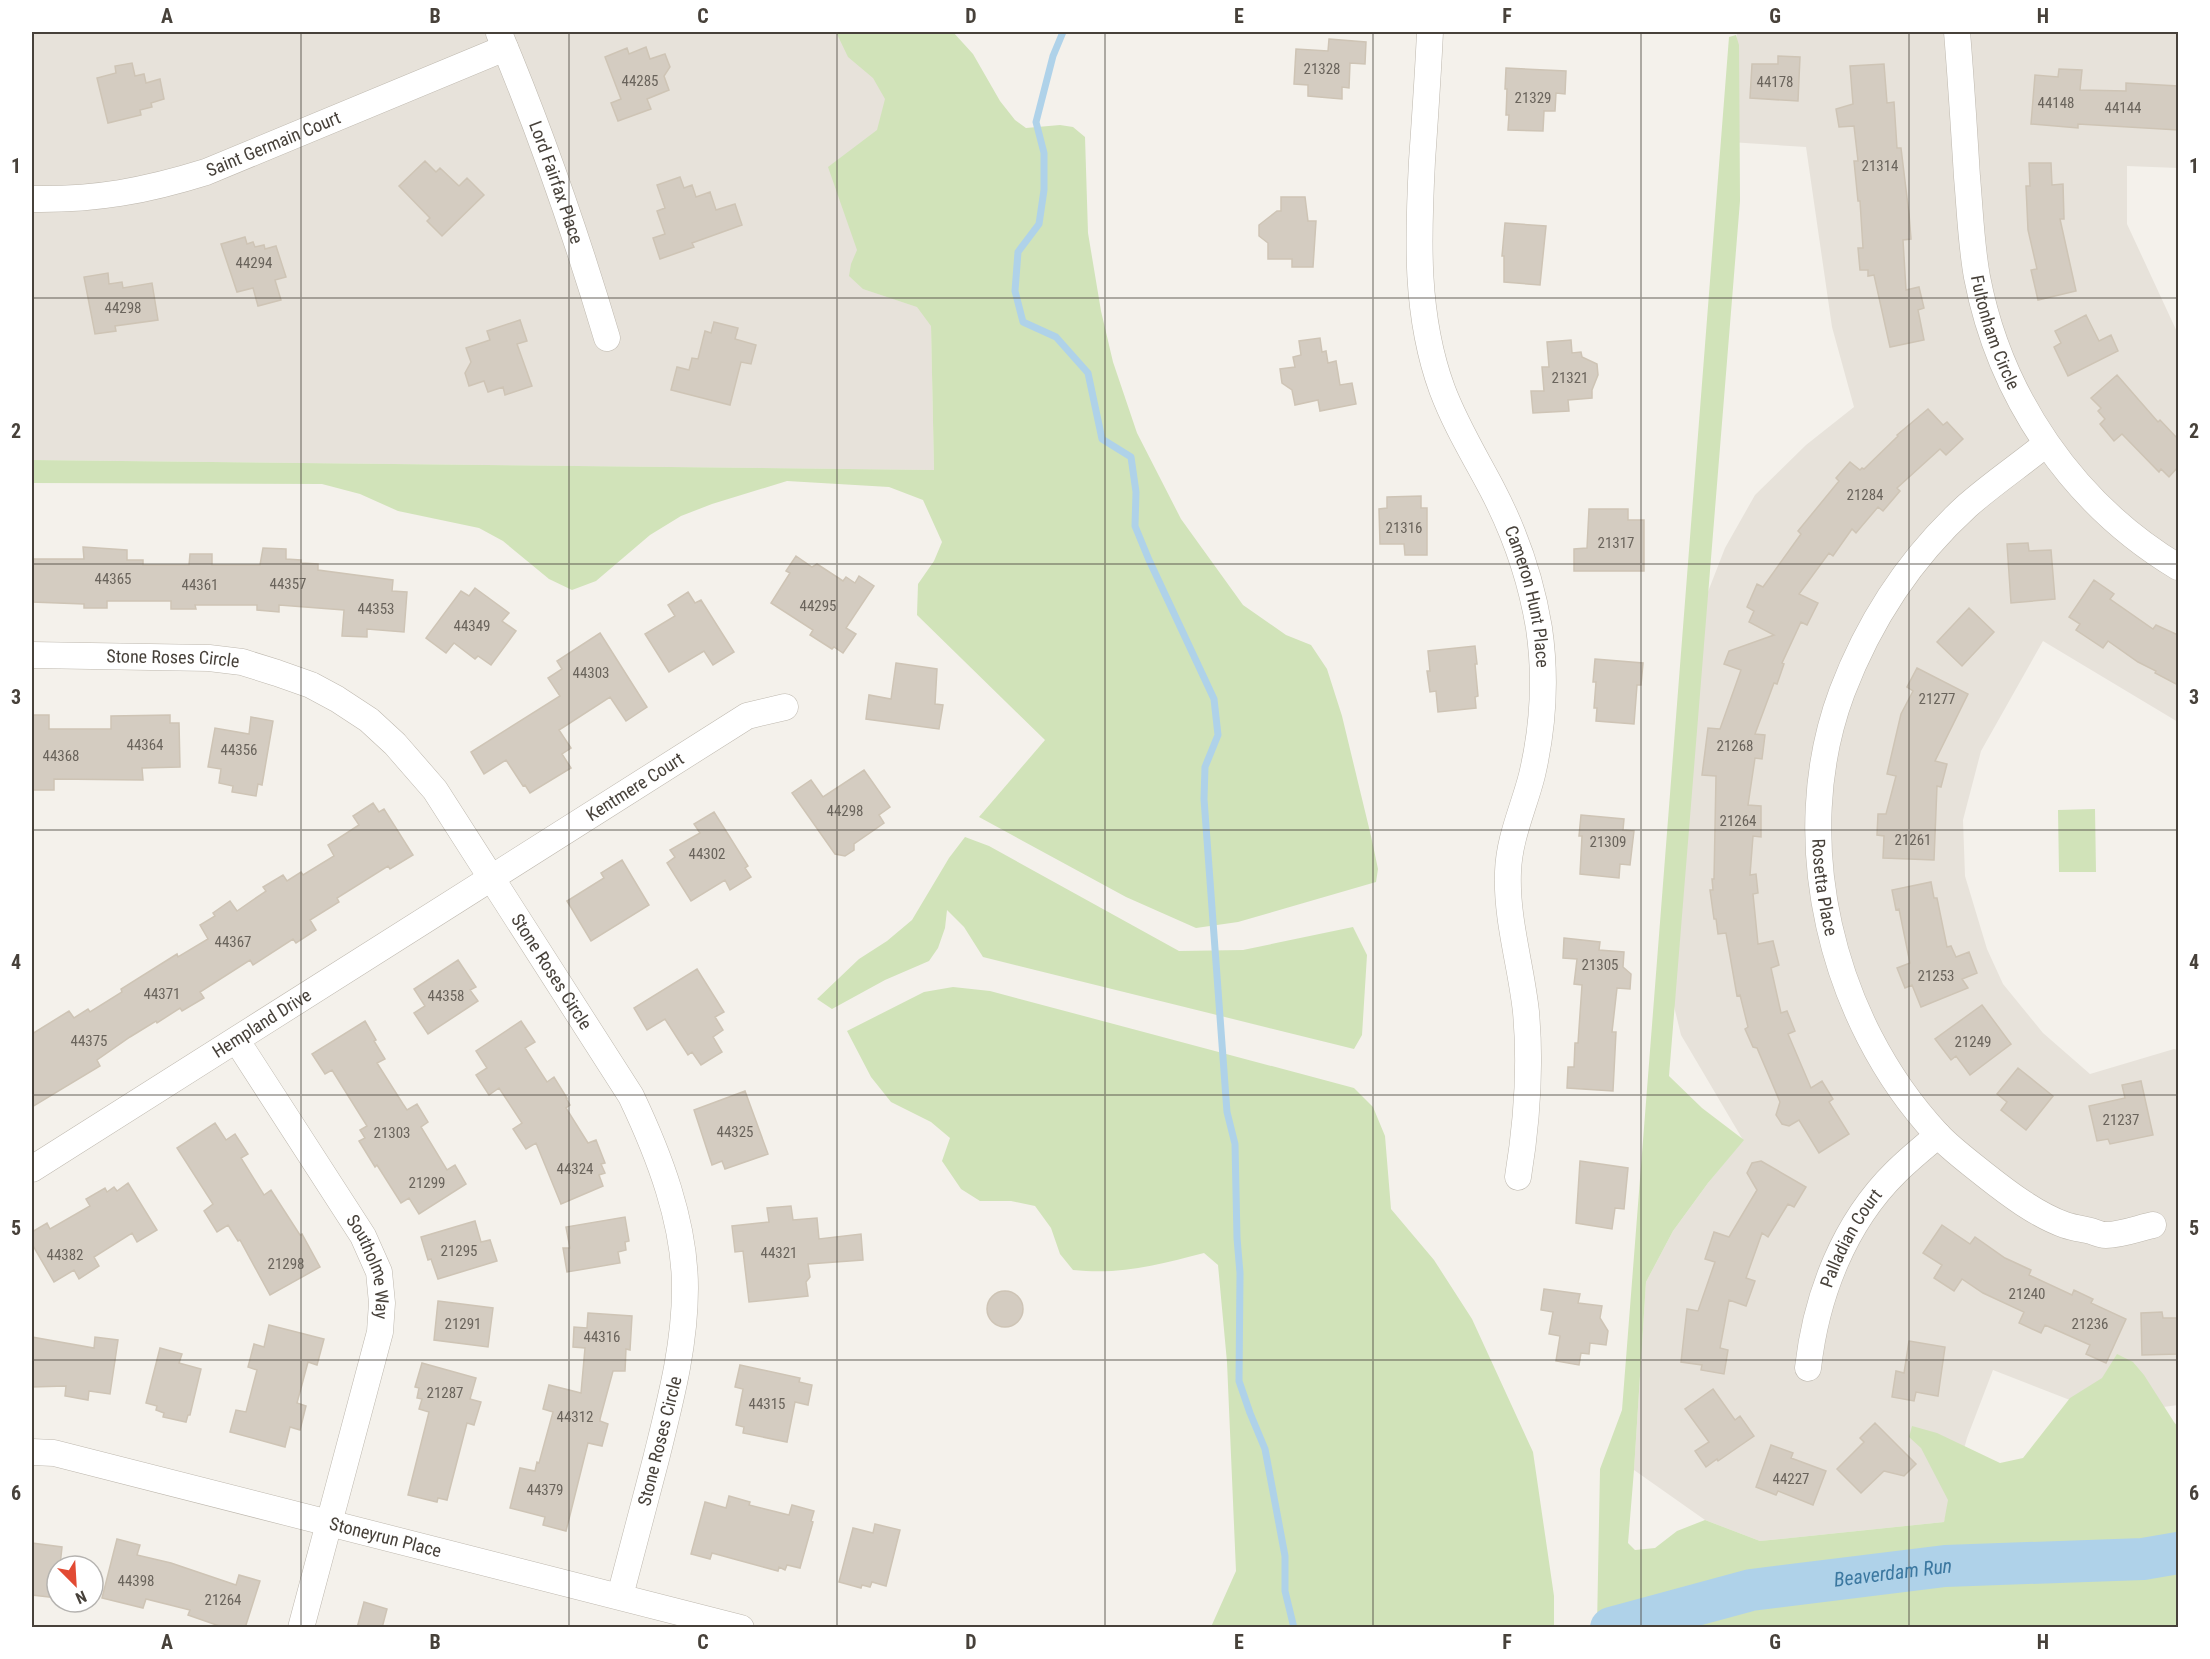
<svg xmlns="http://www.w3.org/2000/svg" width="2210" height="1659" viewBox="0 0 2210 1659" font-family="'Roboto Condensed',sans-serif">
<rect width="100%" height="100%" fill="#f4f1eb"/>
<path fill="#e7e2da" d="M32,32H925L934,470L32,460Z
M1737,32H2178V168L2127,166V224L2178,334V722L2043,641L1981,751L1963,820L1965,876L1987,949L2003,984L2043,1033L2090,1074L2174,1049L2178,1050V1405L2163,1407L2075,1402L1993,1370L1967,1438L1944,1522L1760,1541L1705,1520L1634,1470L1646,1282L1673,1231L1708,1183L1743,1140L1681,1035L1663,961L1697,620L1725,548L1755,495L1806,445L1854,407L1832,327L1806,147L1730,142Z"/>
<path fill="#d1e3b9" d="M836,32H953L973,54L1000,101L1015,120L1026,128L1060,125L1073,127L1085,137L1088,233L1101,311L1113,362L1137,433L1181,519L1243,605L1286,635L1311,645L1327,669L1342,716L1371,836L1378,869L1376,882L1238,922L1196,928L1126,897L979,817L1045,740L917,615L918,584L934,561L942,542L923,500L889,487L787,481L712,504L681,516L650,535L596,581L572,590L549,579L503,541L479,528L398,511L360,494L322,484L32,483V460L934,470L931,326L917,307L863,289L849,276L851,264L857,250L828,167L877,130L885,99L873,78L848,57Z
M1736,35L1739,45L1740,201L1669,1076L1702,1108L1744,1140L1708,1183L1673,1231L1646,1282L1634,1470L1628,1543L1635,1550L1655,1548L1677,1531L1705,1520L1760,1541L1944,1522L1948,1500L1921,1448L1909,1437L1912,1426L1937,1433L2000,1463L2023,1458L2070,1398L2102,1378L2117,1354L2133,1362L2144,1375L2174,1422L2178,1427V1627H1597L1600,1469L1622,1410L1729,37Z
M2095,809L2096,872H2059L2058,810Z
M965,837L989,846L1179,951L1243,950L1353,927L1367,955L1362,1035L1354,1049L983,957L964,927L947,910L945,928L938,948L929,961L885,980L832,1009L817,999L859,959L887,941L912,920L949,858Z
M953,987L990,991L1354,1088L1373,1107L1385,1136L1391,1209L1434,1260L1472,1319L1533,1452L1554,1596V1627H1211L1236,1571L1227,1362L1218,1265L1204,1253C1158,1265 1122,1275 1073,1270L1060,1254L1051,1228L1035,1206L1011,1201H980L961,1189L942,1161L950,1138L931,1122L891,1102L871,1077L847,1031L924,992Z"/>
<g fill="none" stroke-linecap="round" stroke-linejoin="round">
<path stroke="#afd2e9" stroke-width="7" d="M1063,32L1053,56L1036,122L1044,153V190L1039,224L1018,252L1015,291L1023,322L1056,337L1088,373L1102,439L1131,457L1136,492L1135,526L1149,560L1214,699L1218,735L1205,767L1204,799L1227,1112L1235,1144L1237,1238L1240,1273L1239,1381L1250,1413L1265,1449L1285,1556V1591L1294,1628"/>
<path stroke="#afd2e9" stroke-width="42" id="s1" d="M1611,1628L1751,1590L1945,1566L2143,1559L2178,1553"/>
</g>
<path fill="#d4ccc1" stroke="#cec4b5" stroke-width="1.5" d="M1329,39L1366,42L1365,64L1350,63L1349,88L1342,87V99L1308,96V85L1294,84L1296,49L1328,51Z
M646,47L650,59L665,54L670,67L664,76L669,90L647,99L651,109L618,121L611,103L621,99L605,57L627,48L629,54Z
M1778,56L1800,57L1798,101L1750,98L1752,64H1778Z
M132,63L135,76L144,74L146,83L160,79L164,99L151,103L152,107L140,110L141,115L108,123L97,78L116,73L115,66Z
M1884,64L1887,103L1894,102L1897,148H1901L1909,214L1911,239L1903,240L1906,290L1919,287L1924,308L1918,310L1924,340L1890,347L1874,275L1868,276V270H1860L1858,248H1863L1860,201H1858L1854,161H1858L1854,126L1839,127L1836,109L1853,104L1850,66Z
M1506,68L1566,71L1565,94L1556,93L1555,111H1544L1543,131L1508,130L1509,115H1506L1507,89H1505Z
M2059,69L2082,70L2080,90L2126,91V83L2178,86V130L2078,124V128L2031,124L2035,75L2058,77Z
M425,161L436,172L440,168L459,186L467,178L484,195L442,236L427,221L430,218L399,186Z
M2029,163H2051L2052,185L2063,184L2064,219H2060L2076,291L2038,300L2031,270L2037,269L2028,230L2026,186H2030Z
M680,177L684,188L692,185L696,197L710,192L716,210L735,204L742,225L692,243L694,247L660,259L653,238L665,234L657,211L665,208L657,185Z
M1281,197H1305L1308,221H1316L1313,267H1292V259H1268V243L1259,236V225L1277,211H1281Z
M1505,223L1546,226L1540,285L1504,282V256H1502Z
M245,237L247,244L253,242L255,247L264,245L265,249L276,246L286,277L275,280L281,300L258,306L253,288L237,292L221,244Z
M108,273L109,284L122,282L123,288L152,283L158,320L115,326L116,331L95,334L84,277Z
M2086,315L2099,341L2111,335L2118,351L2068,376L2054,347L2061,343L2055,331Z
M520,320L527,341L517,344L532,386L505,395L503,387L488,392L484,381L469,386L465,373L471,362L466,348L490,340L487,331Z
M714,322L738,328L735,339L756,345L751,364L741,362L730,405L671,390L677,367L689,370L692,358L698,359L705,331L711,333Z
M1320,338L1322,352L1326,351L1328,363L1336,361L1340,385L1352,383L1356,404L1320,411L1318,400L1295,405L1292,390L1282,383L1280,369L1295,367L1293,357L1301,355L1299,341Z
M1571,340L1572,353L1581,352L1582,357L1597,364L1598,375L1592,390V398L1568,400L1569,411L1533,413L1531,391H1544L1542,367H1549L1547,342Z
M2117,375L2158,422L2160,420L2178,439V467L2169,477L2161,469L2159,472L2122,434L2114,441L2100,424L2105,419L2098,411L2101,408L2091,398Z
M1928,409L1943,425L1947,422L1963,439L1946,455L1940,449L1897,488L1900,491L1883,511L1878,507L1856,533L1852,529L1833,556L1829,553L1799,594L1818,603L1807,625L1801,622L1782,663L1784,664L1777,684L1774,683L1755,734L1765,735L1762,759L1755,758L1748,805L1761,806V837L1753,836L1750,875L1756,874L1758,893L1753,894L1758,944L1773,941L1779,965L1771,968L1781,1013L1787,1011L1795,1031L1788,1034L1811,1088L1822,1081L1833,1099L1829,1102L1849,1134L1819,1153L1799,1120L1789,1126L1782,1124L1776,1115L1780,1102L1757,1048L1753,1047L1745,1029L1748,1027L1740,995L1737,996L1726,933L1718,934L1716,919H1714L1710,890H1713L1712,879H1714L1716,776L1702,775L1708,728L1720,729L1741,670L1724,664L1729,651L1774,635L1749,622L1754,611L1747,607L1757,584L1763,587L1801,534L1798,531L1839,481L1836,478L1850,462L1860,470L1862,468L1864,469L1898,436L1897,435Z
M1421,496V508H1427V555H1405L1404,544H1380L1379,509L1387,508V497Z
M1589,509H1628V520H1644V571H1574V549L1587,548Z
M2028,543L2029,551L2051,550L2055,599L2011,603L2007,544Z
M83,547L127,550V560H143V565H189L190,554H212V565H260L263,548L286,549V559L301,560V563L318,564V570L393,580L392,591L407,592L404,632L367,629V637L342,636L344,610L279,605V612L257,610V605H195L196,609H171V601H107V608H84V604L32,602V559H84Z
M796,556L812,567L817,564L843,581L846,577L855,583L859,576L874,586L846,628L856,634L843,653L834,647L832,649L810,635L813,630L771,603L790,573L786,571Z
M2094,580L2114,594L2110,599L2153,629L2156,625L2178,635V685L2155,673L2156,671L2138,662L2108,641L2103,648L2076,630L2080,624L2069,617Z
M475,588L509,613L502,621L516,631L491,665L478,656L475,659L454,643L446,653L426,638L461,591L469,596Z
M688,592L695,603L701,600L734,652L713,665L704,651L669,672L645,634L675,616L668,605Z
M1969,608L1994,632L1962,666L1937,642Z
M600,633L647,707L626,721L610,697L559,730L571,748L562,754L571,768L530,793L525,785L523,786L506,760L484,774L471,752L560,696L548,678L562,669L557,661Z
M1475,646L1477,664H1475L1478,696L1475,697L1476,708L1438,712L1436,691L1430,692L1427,671H1430L1428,651Z
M1595,659L1643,663L1641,685H1637L1634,724L1596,721L1597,708H1594L1596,682H1593Z
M896,663L937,669L935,704L943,705L939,729L866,719L869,695L891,699Z
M1917,668L1968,694L1935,761L1947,764L1941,787L1937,786L1934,860L1883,858L1884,836L1877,835L1878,814H1886L1896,776L1887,774L1901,714L1913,691L1907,687Z
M32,715H49V729H111V716L170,715V723H179L180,767L142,768L143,780L54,779V790H32Z
M251,717L273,721L262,785L258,784L256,796L232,792L233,786L219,783L221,769L208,767L215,728L249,734Z
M864,770L890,807L879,815L884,823L854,844V850L845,856L835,854L792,793L811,780L823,797Z
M373,803L379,812L384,809L413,855L390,869L388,866L337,898L339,902L310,920L316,930L296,943L293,939L253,965L250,960L200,992L204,998L182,1011L180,1008L157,1023L156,1021L130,1037L97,1060L100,1066L32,1107V1034L69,1011L74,1018L88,1009L90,1012L122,992L121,989L177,954L178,957L208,939L200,925L215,916L213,913L230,901L237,911L266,891L263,887L283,875L287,881L301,872L303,875L334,856L328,845L359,825L353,816Z
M714,812L748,866L745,868L751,877L730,890L725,880L691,901L667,863L675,857L670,850L700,833L694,824Z
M1581,815L1624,819L1623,830L1634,831L1630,865L1620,864L1619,878L1580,874L1582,836H1579Z
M622,860L649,905L591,941L567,901L604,878L601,873Z
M1931,882L1934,898H1937L1947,947L1951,946L1956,957L1969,952L1977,973L1962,979L1968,988L1921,1007L1912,985L1905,988L1897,968L1910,963L1899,909L1896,910L1892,890Z
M1564,938L1600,942L1599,950L1624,952L1623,967L1631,974L1630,989L1617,988L1612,1032H1616L1613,1091L1567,1088L1568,1067H1574L1575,1043H1578L1582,985L1574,984L1577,959L1563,958Z
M458,960L476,987L470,990L478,1001L428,1034L414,1013L425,1006L414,989Z
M697,969L724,1012L715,1017L723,1030L713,1037L722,1052L701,1065L692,1052L688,1055L665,1019L647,1030L634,1008Z
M1982,1005L2011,1044L1970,1075L1956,1056L1951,1060L1935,1039Z
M365,1021L376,1040L374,1041L385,1059L377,1063L403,1104L407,1110L417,1104L428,1122L421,1127L447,1170L455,1165L466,1184L419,1214L409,1198L401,1203L377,1165L375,1167L359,1141L365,1138L360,1130L367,1126L332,1070L325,1074L312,1054Z
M521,1021L535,1042L525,1048L547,1082L554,1077L567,1098H566L570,1105L566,1108L588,1143L596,1140L605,1163L601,1164L605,1173L599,1175L603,1186L561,1204L536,1143L526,1149L513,1129L522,1123L499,1088L489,1095L476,1075L487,1068L476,1051Z
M2018,1068L2053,1096L2026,1130L2001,1110L2007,1102L1997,1094Z
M2141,1081L2153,1135L2110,1144L2108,1139L2097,1141L2089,1106L2125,1098L2122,1085Z
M745,1091L768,1154L725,1169L722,1161L712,1165L694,1110Z
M215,1123L226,1140L235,1134L248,1154L241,1158L264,1195L271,1190L300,1235L302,1234L320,1267L270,1295L240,1240L238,1241L228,1225L217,1232L204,1211L213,1204L177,1148Z
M1580,1161L1628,1168L1624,1209L1615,1208L1612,1229L1576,1223Z
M1761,1161L1806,1187L1794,1207L1788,1204L1768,1237L1762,1233L1746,1278L1755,1281L1746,1306L1729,1300L1720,1348L1728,1350L1724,1374L1701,1370L1702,1365L1681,1362L1687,1309L1698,1311L1715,1262L1705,1259L1714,1232L1729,1237L1757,1190L1747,1173L1752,1163Z
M128,1183L157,1230L137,1242L132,1233L94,1257L99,1266L79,1279L74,1270L54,1282L32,1244V1232L47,1223L50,1229L90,1206L86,1199L105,1188L107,1192L114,1187L117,1191Z
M791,1206L793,1220L817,1218L819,1239L861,1234L863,1260L808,1264L810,1277L806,1282L808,1296L749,1302L743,1251L735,1252L732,1226L769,1222L767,1208Z
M625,1217L629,1241L625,1242L626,1250L618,1252L620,1263L567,1272L563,1248H570L566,1227Z
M475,1221L481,1242L490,1240L497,1261L438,1279L431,1259L428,1260L421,1237Z
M1942,1225L1970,1244L1975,1237L2005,1258L2031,1270L2029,1275L2072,1295L2074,1290L2093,1299L2091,1303L2126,1319L2106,1363L2086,1354L2090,1345L2045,1325L2041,1333L2019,1323L2024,1312L1983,1293L1962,1279L1954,1291L1934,1278L1942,1265L1923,1253Z
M1544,1289L1580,1294L1578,1303L1602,1306L1600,1318L1608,1331L1606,1345L1590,1343L1589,1354L1581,1353L1579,1365L1556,1361L1560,1336L1549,1334L1553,1312L1541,1310Z
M987 1309a18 18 0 1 1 36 0a18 18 0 1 1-36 0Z
M438,1301L493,1308L488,1347L434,1340Z
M2162,1312L2163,1318H2178V1354L2142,1355L2141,1313Z
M588,1313L632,1316L630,1350L626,1349L625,1371H613L600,1419V1421L608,1424L602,1446L588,1443L566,1531L543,1525L545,1517L510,1508L520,1468L535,1471L537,1462L539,1463L553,1412L543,1409L549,1385L581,1393L585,1348L573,1347L574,1327L587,1328Z
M269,1325L324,1339L317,1365L308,1362L297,1403L306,1406L300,1430L290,1427L285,1447L230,1432L236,1410L246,1412L257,1370L248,1367L254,1344L264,1347Z
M32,1337L94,1348L95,1337L118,1340L110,1394L89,1391L88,1400L65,1396L66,1386L32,1387Z
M1909,1341L1945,1347L1938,1396L1916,1392L1914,1401L1892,1397L1896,1371L1904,1373Z
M160,1348L182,1354L179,1363L201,1369L190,1415H188L186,1422L163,1417L164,1413L156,1410L157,1406L146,1403Z
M422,1363L476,1378L470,1399L481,1402L474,1425L467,1423L447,1500L438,1498L437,1502L408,1495L429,1412L419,1409L422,1399L417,1398L419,1388L415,1387Z
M740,1365L800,1378L799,1382L812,1385L808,1405L795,1402L787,1442L743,1433L744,1427L736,1425L743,1389L735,1387Z
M1713,1389L1735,1420L1740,1416L1754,1436L1718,1461L1717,1459L1706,1467L1695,1451L1709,1442L1685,1409Z
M1875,1423L1916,1464L1904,1476L1884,1471L1861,1493L1837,1469L1864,1442L1860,1438Z
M1771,1445L1793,1453L1791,1458L1826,1471L1813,1505L1778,1491L1776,1495L1756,1487Z
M729,1496L750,1502L749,1505L789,1515L792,1505L814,1511L811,1521L813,1522L800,1568L787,1565L785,1570L779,1567L778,1571L712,1553L710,1559L691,1554L705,1502L726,1508Z
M875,1524L900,1530L886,1586L872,1582L870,1587L862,1585L861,1588L839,1582L853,1528L873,1533Z
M117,1539L140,1545L137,1555L171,1563L236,1585L239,1575L260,1581L245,1628H225L188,1615L190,1610L146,1599L143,1608L102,1598Z
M32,1543L62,1547L60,1566H57V1598L32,1595Z
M364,1602L387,1609L382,1628H357Z"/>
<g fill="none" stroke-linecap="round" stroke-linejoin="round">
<defs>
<g id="street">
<path id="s2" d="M1430,32C1428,75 1425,118 1422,161C1418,238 1415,315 1442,389C1455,424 1474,455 1492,489C1515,533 1531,579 1539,628C1546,676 1543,728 1532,775C1524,807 1509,838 1508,872C1506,919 1521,965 1526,1012C1531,1068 1527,1122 1518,1177"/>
<path id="s3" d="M1957,32C1961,80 1964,128 1967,177C1970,210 1971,244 1977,277C2000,397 2073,504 2178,567"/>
<path id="s4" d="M499,33C541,133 576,234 607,338"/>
<path id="s5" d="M32,199C96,200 145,191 206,172L505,48"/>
<path id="s6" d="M2046,444C2020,465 1992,484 1967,506C1911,557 1869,621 1842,692C1787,839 1831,1020 1937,1134C1951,1149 1969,1162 1985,1175C2009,1194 2037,1215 2065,1225C2074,1228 2083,1229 2091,1231C2096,1233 2102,1235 2106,1235C2121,1235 2139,1228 2153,1225"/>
<path id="s7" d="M32,655L209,658L242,662L277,673L311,685L337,699L369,720L395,744L435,790L631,1096C659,1155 685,1222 685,1288C685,1347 670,1402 656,1459C644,1504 632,1550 620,1596"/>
<path id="s8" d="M237,1041L363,1236L379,1272L382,1303L380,1332L301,1628"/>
<path id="s9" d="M32,1169L747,716L785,707"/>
<path id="s10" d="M1808,1368C1816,1296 1844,1223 1896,1172C1909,1159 1924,1147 1938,1135"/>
<path id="s11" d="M32,1452L54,1453L741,1628"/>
</g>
</defs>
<use href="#street" stroke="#beb8ae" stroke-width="27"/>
<use href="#street" stroke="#fff" stroke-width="26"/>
</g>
<path fill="none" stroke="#47413a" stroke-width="1.5" stroke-opacity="0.55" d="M301,32V1628M569,32V1628M837,32V1628M1105,32V1628M1373,32V1628M1641,32V1628M1909,32V1628M32,298H2178M32,564H2178M32,830H2178M32,1095H2178M32,1360H2178"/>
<g text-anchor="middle" stroke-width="5" stroke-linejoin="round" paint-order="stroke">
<g font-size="15" fill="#6a645c">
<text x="1322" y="74">21328</text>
<text x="640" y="86">44285</text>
<text x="1775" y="87">44178</text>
<text x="1533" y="103">21329</text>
<text x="2056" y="108">44148</text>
<text x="2123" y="113">44144</text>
<text x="1880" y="171">21314</text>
<text x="254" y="268">44294</text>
<text x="123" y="313">44298</text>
<text x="1570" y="383">21321</text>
<text x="1865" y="500">21284</text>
<text x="1404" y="533">21316</text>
<text x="1616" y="548">21317</text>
<text x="113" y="584">44365</text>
<text x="288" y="589">44357</text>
<text x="200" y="590">44361</text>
<text x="818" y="611">44295</text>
<text x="376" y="614">44353</text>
<text x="472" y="631">44349</text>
<text x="591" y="678">44303</text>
<text x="1937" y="704">21277</text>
<text x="145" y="750">44364</text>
<text x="1735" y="751">21268</text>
<text x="239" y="755">44356</text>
<text x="61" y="761">44368</text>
<text x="845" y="816">44298</text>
<text x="1738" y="826">21264</text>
<text x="1913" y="845">21261</text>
<text x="1608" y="847">21309</text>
<text x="707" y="859">44302</text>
<text x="233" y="947">44367</text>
<text x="1600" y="970">21305</text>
<text x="1936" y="981">21253</text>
<text x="162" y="999">44371</text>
<text x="446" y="1001">44358</text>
<text x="89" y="1046">44375</text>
<text x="1973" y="1047">21249</text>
<text x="2121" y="1125">21237</text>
<text x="735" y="1137">44325</text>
<text x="392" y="1138">21303</text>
<text x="575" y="1174">44324</text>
<text x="427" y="1188">21299</text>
<text x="459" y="1256">21295</text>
<text x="779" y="1258">44321</text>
<text x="65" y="1260">44382</text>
<text x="286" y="1269">21298</text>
<text x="2027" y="1299">21240</text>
<text x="463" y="1329">21291</text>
<text x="2090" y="1329">21236</text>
<text x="602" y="1342">44316</text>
<text x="445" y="1398">21287</text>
<text x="767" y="1409">44315</text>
<text x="575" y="1422">44312</text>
<text x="1791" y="1484">44227</text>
<text x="545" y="1495">44379</text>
<text x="136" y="1586">44398</text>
<text x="223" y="1605">21264</text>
</g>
<g font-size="18" fill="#47413a" stroke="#fff">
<text dy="6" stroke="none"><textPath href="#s5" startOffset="250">Saint Germain Court</textPath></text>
<text dy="6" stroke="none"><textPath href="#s4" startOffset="160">Lord Fairfax Place</textPath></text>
<text dy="6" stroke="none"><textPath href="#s3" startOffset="304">Fultonham Circle</textPath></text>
<text dy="6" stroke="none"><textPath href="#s2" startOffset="586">Cameron Hunt Place</textPath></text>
<text dy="6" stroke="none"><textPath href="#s7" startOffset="141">Stone Roses Circle</textPath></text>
<text dy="6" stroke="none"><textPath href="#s9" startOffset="714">Kentmere Court</textPath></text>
<text dy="6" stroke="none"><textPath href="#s6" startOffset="525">Rosetta Place</textPath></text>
<text dy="6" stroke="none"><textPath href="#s7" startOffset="663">Stone Roses Circle</textPath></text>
<text dy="6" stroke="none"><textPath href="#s9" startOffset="272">Hempland Drive</textPath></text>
<text dy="6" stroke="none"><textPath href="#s10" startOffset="138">Palladian Court</textPath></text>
<text dy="6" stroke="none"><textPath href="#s8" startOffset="264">Southolme Way</textPath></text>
<text transform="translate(660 1441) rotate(-76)" y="6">Stone Roses Circle</text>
<text dy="6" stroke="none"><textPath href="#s11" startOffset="364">Stoneyrun Place</textPath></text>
</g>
<g font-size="20" font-style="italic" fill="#3c78a0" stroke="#fff">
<text dy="7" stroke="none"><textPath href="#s1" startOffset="288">Beaverdam Run</textPath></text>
</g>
</g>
<rect width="2210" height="1659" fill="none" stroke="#ffffff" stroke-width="66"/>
<g transform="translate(75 1584) rotate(156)"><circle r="28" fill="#ffffff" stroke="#b5b3b0" stroke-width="1.5"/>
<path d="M0-4.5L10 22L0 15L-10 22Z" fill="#e24a33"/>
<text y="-9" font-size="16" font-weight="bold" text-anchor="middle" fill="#47413a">N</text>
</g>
<rect x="33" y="33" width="2144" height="1593" fill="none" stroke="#47413a" stroke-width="2"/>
<g font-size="20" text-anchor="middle" font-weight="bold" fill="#47413a">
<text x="167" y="23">A</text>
<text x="435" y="23">B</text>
<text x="703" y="23">C</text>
<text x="971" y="23">D</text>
<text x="1239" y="23">E</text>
<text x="1507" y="23">F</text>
<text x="1775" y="23">G</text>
<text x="2043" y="23">H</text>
<text x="16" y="173">1</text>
<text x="2194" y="173">1</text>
<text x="16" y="438">2</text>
<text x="2194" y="438">2</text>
<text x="16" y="704">3</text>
<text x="2194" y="704">3</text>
<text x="16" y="969">4</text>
<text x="2194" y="969">4</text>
<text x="16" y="1235">5</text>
<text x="2194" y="1235">5</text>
<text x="16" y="1500">6</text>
<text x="2194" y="1500">6</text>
<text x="167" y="1649">A</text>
<text x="435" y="1649">B</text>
<text x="703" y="1649">C</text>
<text x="971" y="1649">D</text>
<text x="1239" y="1649">E</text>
<text x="1507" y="1649">F</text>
<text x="1775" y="1649">G</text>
<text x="2043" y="1649">H</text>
</g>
</svg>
